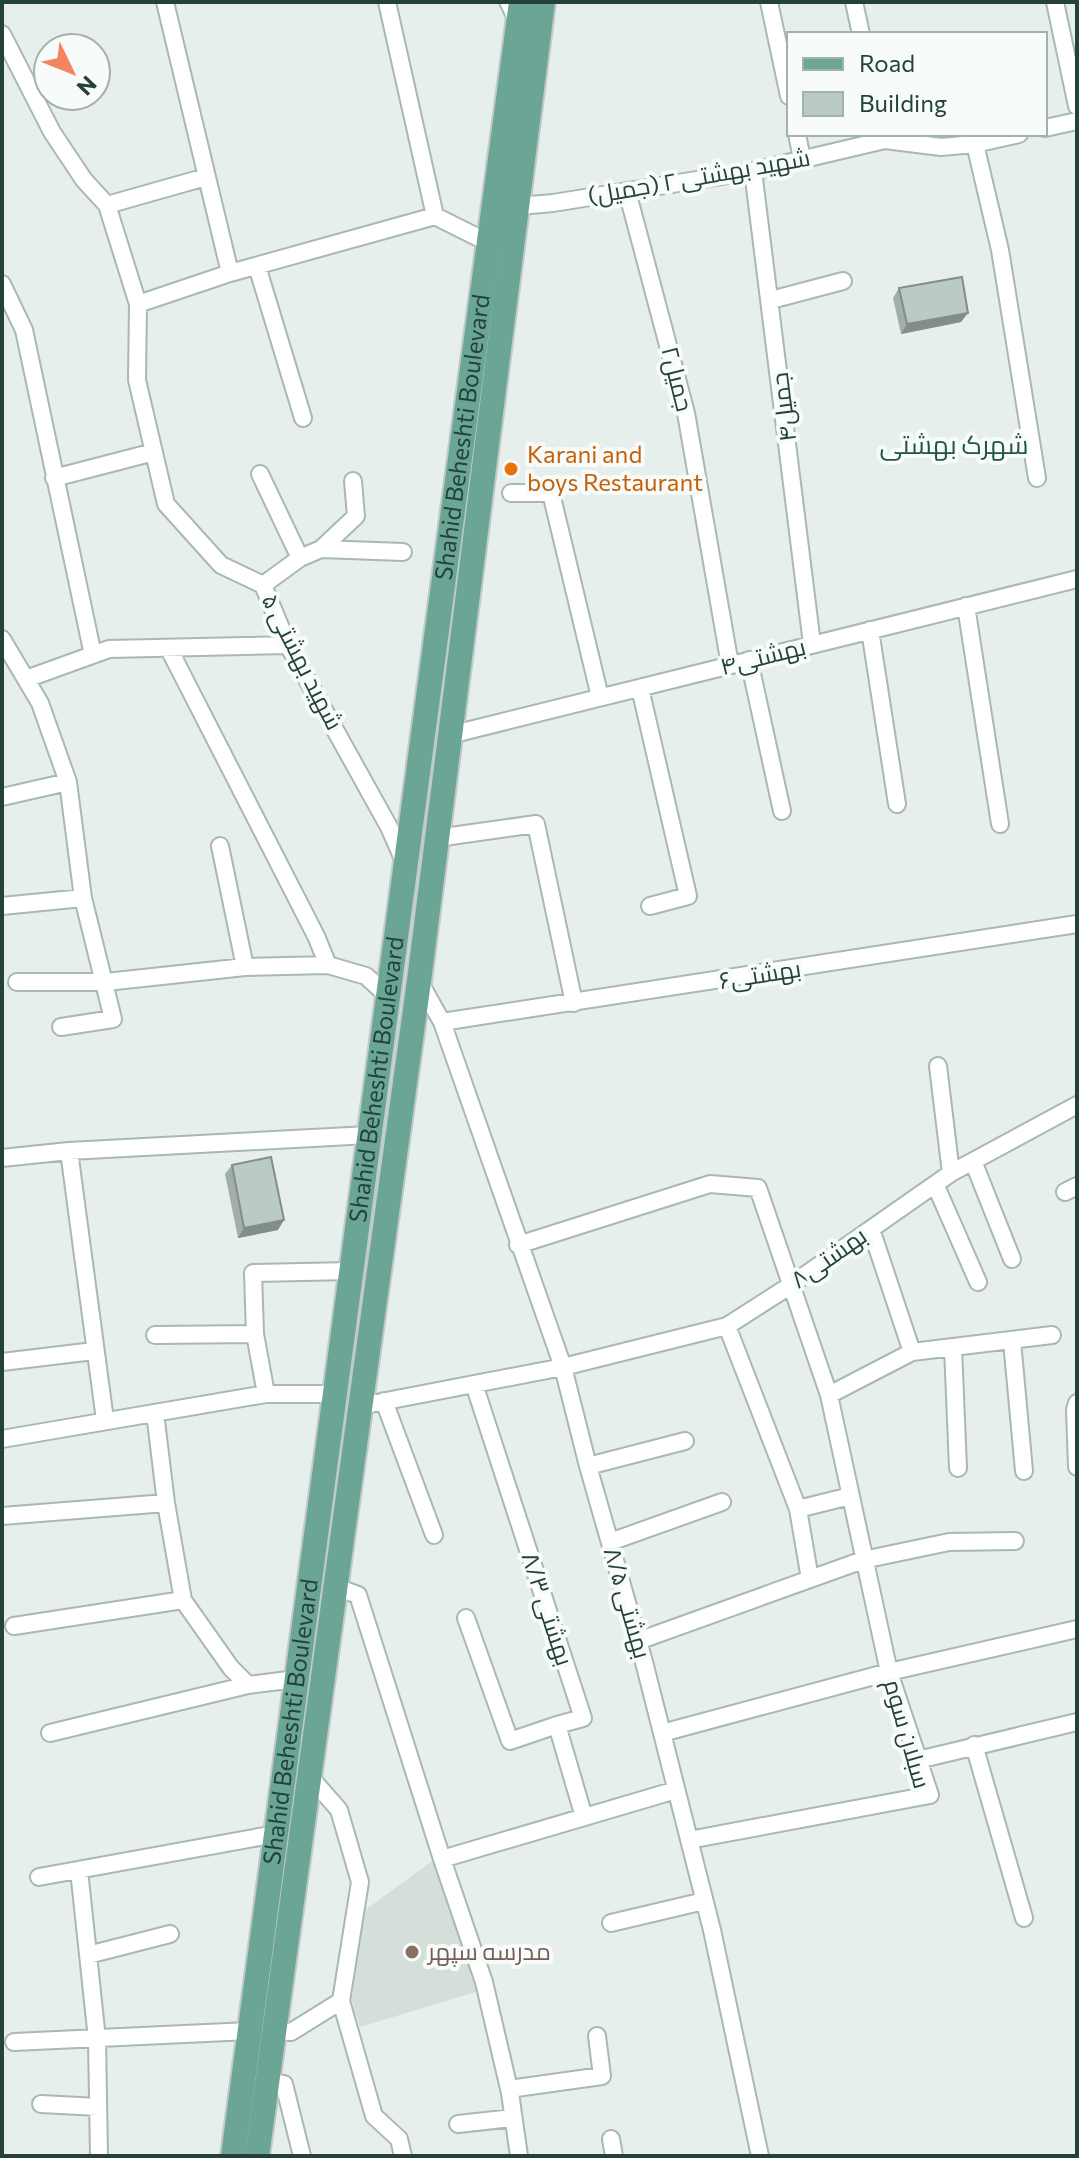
<svg xmlns="http://www.w3.org/2000/svg" width="1079" height="2158" viewBox="0 0 1079 2158" font-family="Commissioner,Cairo,sans-serif">
<rect width="100%" height="100%" fill="#e6efeb"/>
<path fill="#d4dfda" d="M436,1858L479,1991L360,2027L352,2001L360,1914Z"/>
<g fill="none" stroke-linecap="round" stroke-linejoin="round">
<defs>
<path id="service" d="M504,2L512,19"/>
<path id="minor" d="M165,2L230,273
M387,2L435,216L489,243
M769,2L789,96
M854,2L861,34
M1055,2L1077,106
M2,34L52,132L84,180L107,205L138,304L230,273L435,216
M1045,128L1077,121
M797,134L802,159
M975,144L1000,250L1037,478
M753,171L812,644
M627,191L686,413L730,665
M107,205L206,177
M519,206L553,203L753,171L885,140L941,147L975,144L1019,134
M257,266L303,418
M2,284L24,330L93,655
M771,300L843,281
M138,304L137,380L166,504L221,565L263,585L288,645L389,827L404,861
M260,474L300,558
M54,478L154,452
M511,493H551L600,697
M321,549L356,516L353,481
M263,585L300,558L321,549L403,552
M966,606L1000,824
M870,630L897,804
M2,639L40,703L68,782L83,898L113,1019L61,1027
M169,649L316,936L328,965
M749,660L782,811
M26,679L109,649L288,645
M640,688L688,896L650,906
M450,735L1077,579
M2,797L68,782
M437,838L536,824L574,1003
M220,846L245,967
M2,906L83,898
M419,981L442,1022L563,1367L588,1466L644,1662L712,1930L760,2156
M17,982H106L245,967L328,965L366,976L388,996
M442,1022L1077,924
M938,1066L951,1173
M69,1151L105,1420
M2,1158L69,1151L369,1135
M973,1161L1012,1259
M935,1184L978,1282
M1065,1192L1077,1186
M871,1229L912,1352L1052,1335
M518,1245L710,1184L758,1188L829,1395L889,1672L930,1795L689,1840
M727,1326L798,1509L810,1579
M155,1335L255,1334
M1012,1341L1024,1471
M953,1348L958,1468
M2,1362L94,1351
M474,1384L583,1718L557,1725L584,1817
M266,1394L255,1334L253,1273L351,1271
M829,1395L912,1352
M384,1401L434,1535
M1077,1403L1075,1410L1077,1467
M360,1406L563,1367L727,1326L791,1285L951,1173L1077,1105
M155,1413L166,1503L183,1600L231,1668L248,1685L296,1679
M2,1439L266,1394H333
M588,1466L685,1441
M798,1509L850,1496
M2,1516L166,1503
M610,1542L722,1502
M336,1587L358,1595L442,1859L484,1982L510,2093L519,2156
M466,1618L510,1741L557,1725
M14,1626L183,1600
M638,1641L863,1560L949,1542L1015,1541
M50,1733L248,1685
M662,1733L889,1672L1077,1629
M974,1745L1024,1918
M918,1760L1077,1722
M311,1778L339,1810L360,1882L341,2001L374,2116L399,2139L403,2156
M442,1859L676,1790
M79,1870L97,2039L99,2156
M39,1877L276,1834
M611,1923L704,1901
M88,1955L170,1934
M274,2031L291,2032L341,2001
M14,2042L249,2031
M268,2081L284,2084L302,2156
M509,2089L602,2076L597,2036
M41,2104L98,2107
M458,2124L513,2118
M611,2139L614,2156"/>
<g id="primary">
<path id="s1" d="M233,2156L521,2"/>
<path d="M257,2156L419,981L543,2"/>
</g>
</defs>
<use href="#service" stroke="#a8b8b2" stroke-width="12"/>
<use href="#minor" stroke="#a8b8b2" stroke-width="20"/>
<use href="#primary" stroke="#c2cac8" stroke-width="28"/>
<use href="#service" stroke="#fff" stroke-width="8"/>
<use href="#minor" stroke="#fff" stroke-width="16"/>
<use href="#primary" stroke="#6aa596" stroke-width="24"/>
</g>
<path fill="#a1aea9" d="M899,288L961,322L901,334L893,298Z
M232,1165L278,1230L238,1238L225,1174Z"/>
<path fill="#838d89" d="M968,313L961,322L901,334L907,324Z
M284,1220L278,1230L238,1238L244,1228Z"/>
<path fill="#bbcac4" stroke="#838d89" stroke-width="2" d="M962,277L968,313L907,324L899,288Z
M271,1157L284,1220L244,1228L232,1165Z"/>
<circle fill="#e8710a" stroke="#f7fbf9" stroke-width="3" cx="511" cy="469" r="8"/>
<circle fill="#8d6e63" stroke="#f7fbf9" stroke-width="3" cx="412" cy="1952" r="8"/>
<g text-anchor="middle" stroke-width="8" stroke-linejoin="round" paint-order="stroke">
<g font-size="24" fill="#24423a" stroke="#f7fbf9">
<text transform="translate(699 177) rotate(-10)" y="8">شهید بهشتی ۲ (جمیل)</text>
<text transform="translate(677 379) rotate(76)" y="8">جمیل۲</text>
<text transform="translate(784 407) rotate(-97)" y="8">جمیل۴</text>
<text dy="8" stroke="none"><textPath href="#s1" startOffset="1734">Shahid Beheshti Boulevard</textPath></text>
<text transform="translate(763 657) rotate(-14)" y="8">بهشتی۴</text>
<text transform="translate(302 662) rotate(63)" y="8">شهید بهشتی ۵</text>
<text transform="translate(760 975) rotate(-9)" y="8">بهشتی۶</text>
<text dy="8" stroke="none"><textPath href="#s1" startOffset="1086">Shahid Beheshti Boulevard</textPath></text>
<text transform="translate(829 1258) rotate(-35)" y="8">بهشتی۸</text>
<text transform="translate(627 1603) rotate(74)" y="8">بهشتی ۸/۵</text>
<text transform="translate(547 1609) rotate(72)" y="8">بهشتی ۸/۳</text>
<text dy="8" stroke="none"><textPath href="#s1" startOffset="438">Shahid Beheshti Boulevard</textPath></text>
<text transform="translate(907 1734) rotate(74)" y="8">سبلان سوم</text>
</g>
<g font-size="24" fill="#c56008" stroke="#f7fbf9" text-anchor="start">
<text x="527" y="463">Karani and<tspan x="527" dy="28">boys Restaurant</tspan></text>
</g>
<g font-size="24" fill="#785e54" stroke="#f7fbf9" text-anchor="start">
<text x="428" y="1960">مدرسه سپهر</text>
</g>
<g font-size="26" fill="#1f5548" stroke="#f7fbf9">
<text x="954" y="454">شهرک بهشتی</text>
</g>
</g>
<rect width="1079" height="2158" fill="none" stroke="#24423a" stroke-width="8"/>
<rect x="787" y="32" width="260" height="104" fill="#f7fbf9" stroke="#a3b1ad" stroke-width="2"/>
<rect x="803" y="58" width="40" height="12" fill="#6aa596" stroke="#a3b1ad" stroke-width="2"/>
<text x="859" y="72" font-size="24" fill="#24423a">Road</text>
<rect x="803" y="92" width="40" height="24" fill="#bbcac4" stroke="#a3b1ad" stroke-width="2"/>
<text x="859" y="112" font-size="24" fill="#24423a">Building</text>
<g transform="translate(72 72) rotate(133)"><circle r="38" fill="#f7fbf9" stroke="#a3b1ad" stroke-width="2"/>
<path d="M0-6L14 30L0 20L-14 30Z" fill="#f4845f"/>
<text y="-12" font-size="22" font-weight="bold" text-anchor="middle" fill="#24423a">N</text>
</g>
</svg>
